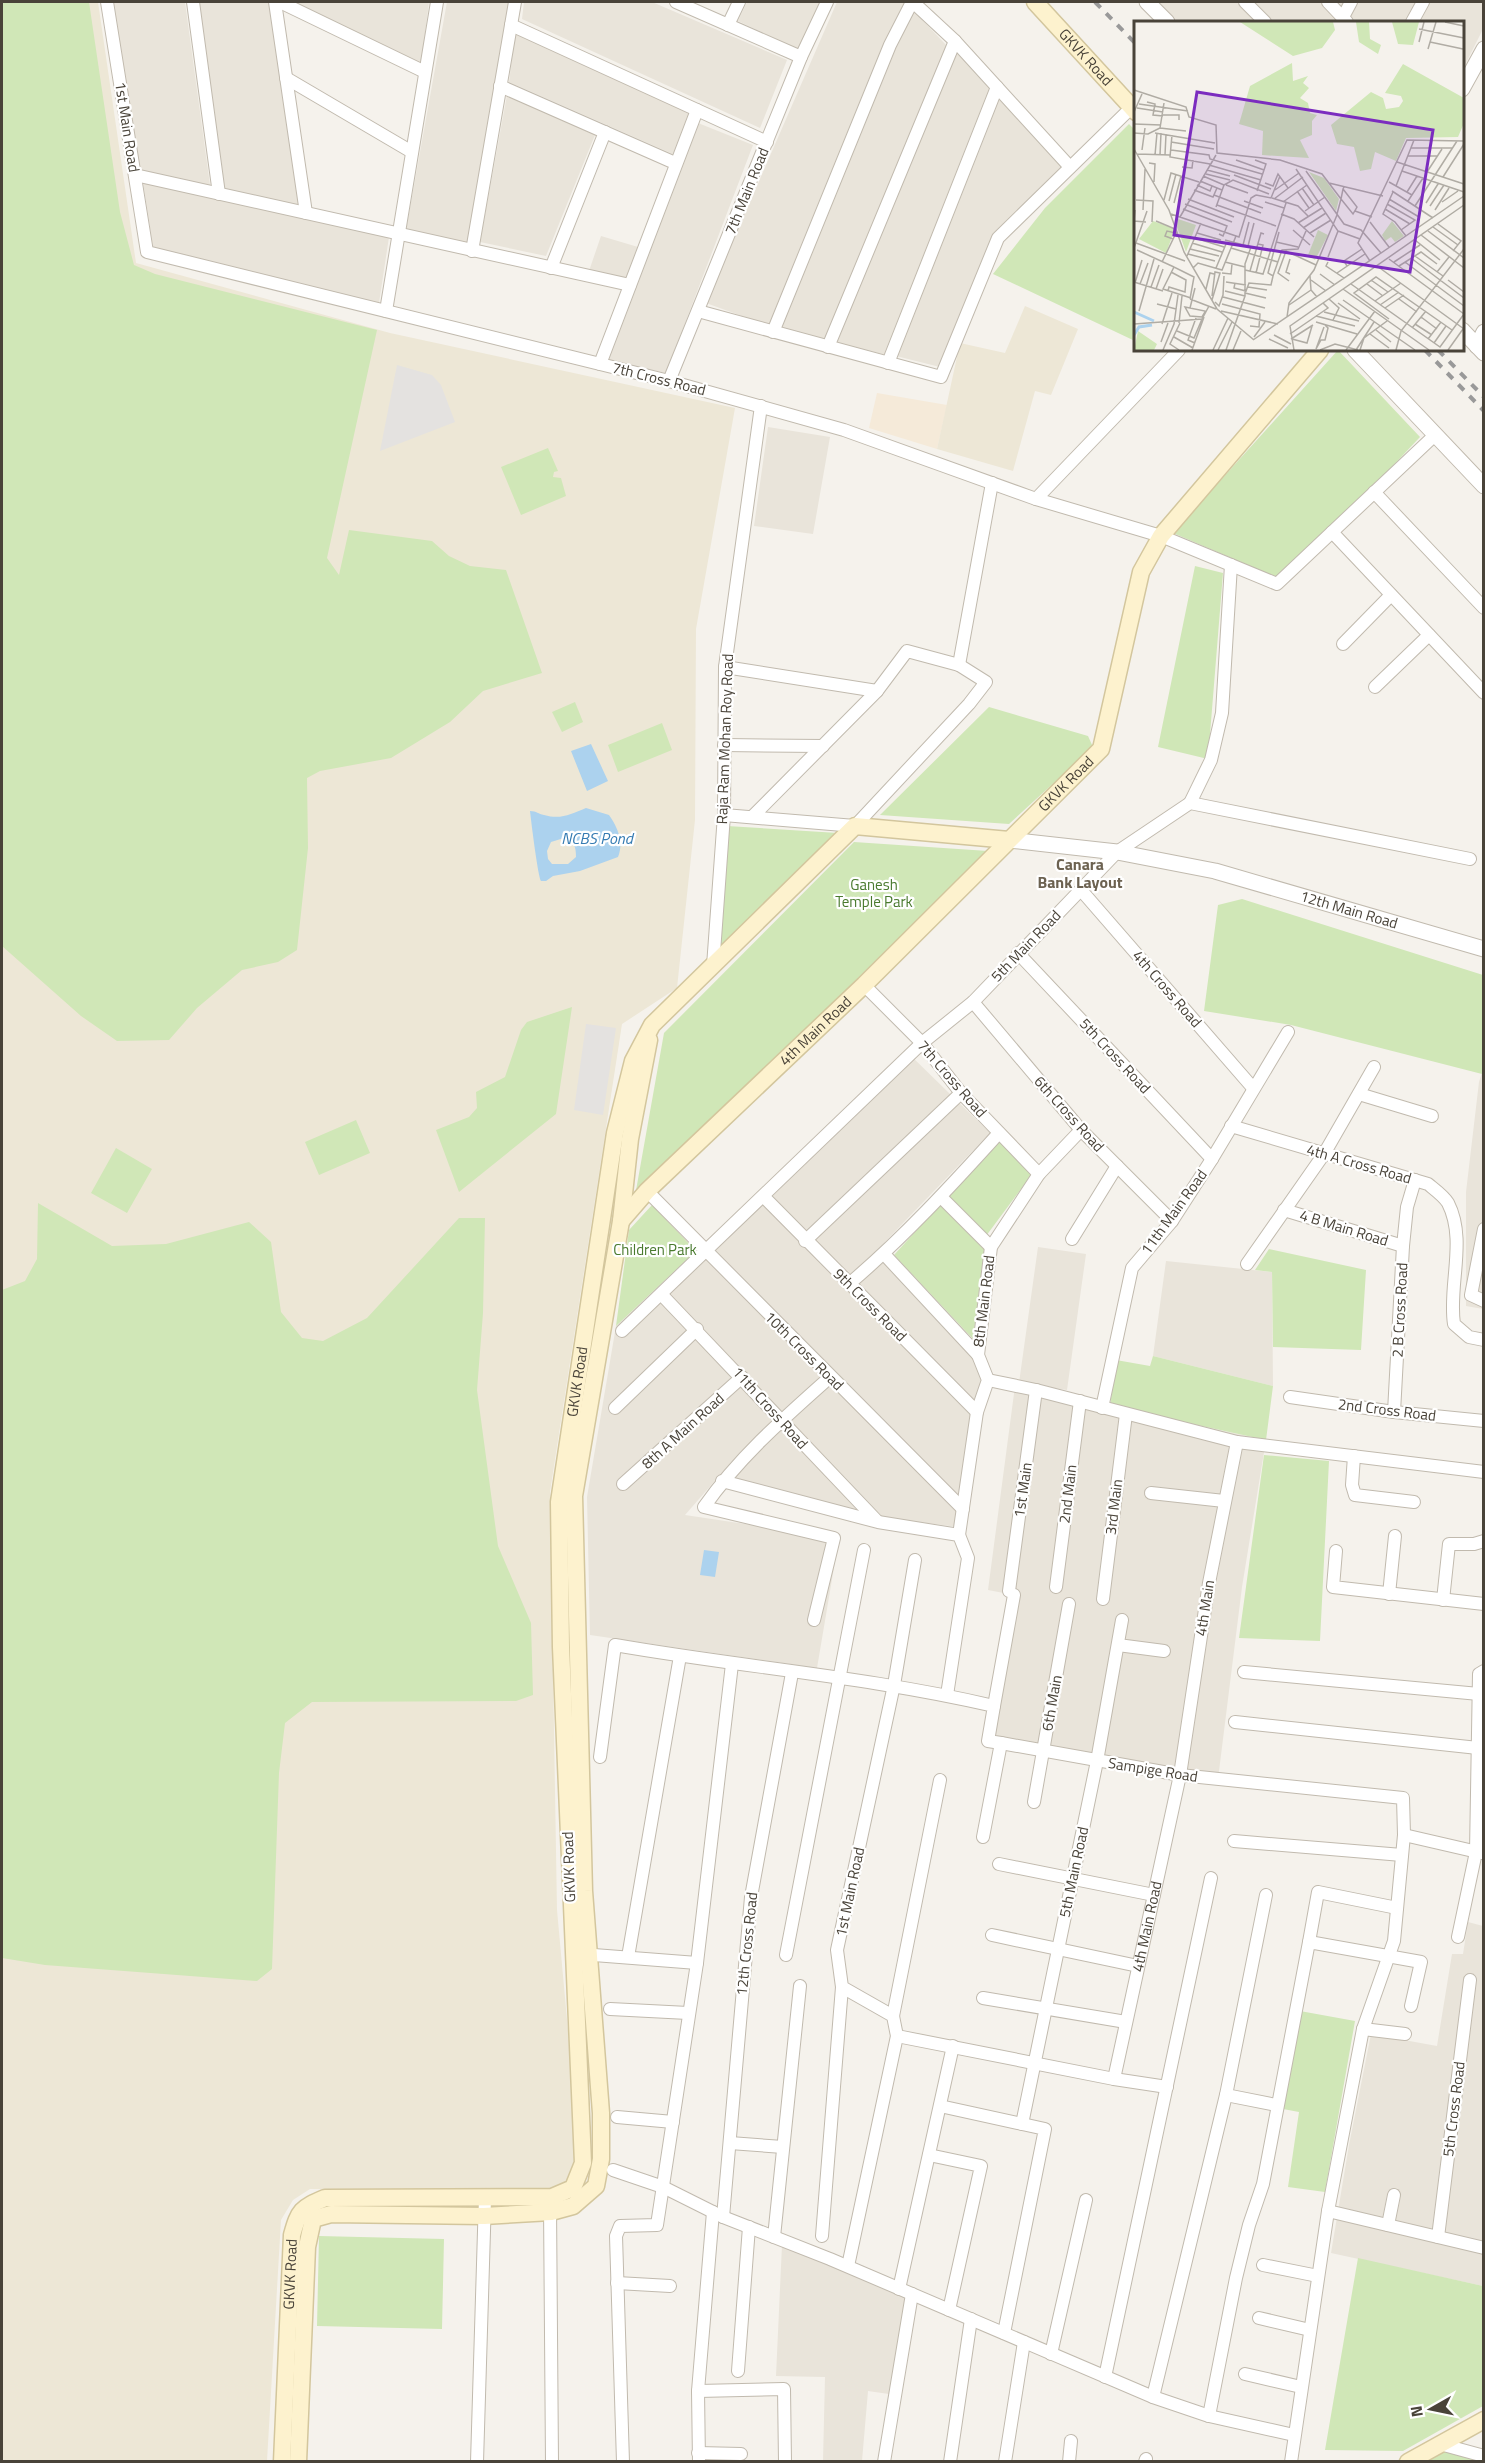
<svg xmlns="http://www.w3.org/2000/svg" width="1485" height="2463" viewBox="0 0 1485 2463" font-family="'Titillium Web',sans-serif">
<rect width="100%" height="100%" fill="#f5f2ec"/>
<path fill="#e9e4da" d="M113,2H185L210,185L139,172Z
M199,2H269L299,207L225,190Z
M290,2H429L421,65Z
M447,2H510L470,244L406,230Z
M524,2H652L787,60L760,128L522,19Z
M747,2H820L799,50L738,21Z
M837,2H907L772,327L706,303Z
M1157,2H1483V29L1463,69L1462,22H1178Z
M912,9L947,46L825,342L779,329Z
M515,34L692,111L675,155L509,82Z
M956,49L991,88L887,355L837,343Z
M507,95L595,135L546,256L480,242Z
M999,95L1064,165L996,233L940,367L896,356Z
M698,123L753,145L666,373L608,360Z
M143,182L389,237L379,303L153,247Z
M601,236L638,247L627,280L589,271Z
M768,427L830,437L813,534L754,526Z
M906,1051L990,1133L877,1250L976,1355L986,1381L966,1528L863,1515L720,1475L685,1515L839,1538L817,1668L590,1635L587,1497L616,1326Z
M1483,1069V1309L1466,1306V1192L1479,1082Z
M1038,1247L1086,1254L1067,1390L1019,1383Z
M1166,1261L1272,1272L1273,1386L1153,1356Z
M1015,1386L1266,1440L1242,1587L1218,1779L988,1741L1014,1595L988,1590Z
M1468,1922L1483,1926V2286L1331,2253L1349,2145L1371,2034L1437,2046L1452,1954H1463Z
M782,2245L907,2295L889,2394L868,2391L862,2461H823L825,2377L776,2376Z"/>
<path fill="#f5ead9" d="M877,393L947,405L937,449L869,428Z"/>
<path fill="#ede7d6" d="M2,2H98L136,263L390,333L735,408L696,629L695,820L677,988L622,1024L550,1492L557,1910L579,2151L571,2177L555,2192L310,2189L293,2200L281,2220L267,2461L2,2462Z
M1025,306L1078,329L1051,395L1035,391L1013,471L937,449L960,343L1005,353Z"/>
<path fill="#d0e7b7" d="M2,2H89L120,212L134,265L155,274L377,330L327,558L339,575L349,530L432,541L449,556L470,566L506,570L542,673L483,691L450,722L391,758L320,771L307,778L308,848L297,950L278,962L242,970L197,1008L169,1040L117,1041L81,1016L2,946Z
M1129,124L1136,131L1135,341L993,274L1045,208Z
M1338,350L1420,437L1388,471L1278,578L1173,533Z
M548,448L558,471L554,472L553,477L561,478L566,496L521,515L501,467Z
M1195,566L1223,573L1208,759L1158,747Z
M575,702L583,722L562,732L552,712Z
M989,707L1088,736L1093,747L1009,824L880,815Z
M662,723L672,750L618,772L608,745Z
M727,826L838,833L724,946L716,947Z
M854,842L988,851L635,1196L664,1033Z
M1242,899L1483,975L1482,1074L1291,1025L1204,1011L1218,905Z
M572,1007L556,1114L459,1192L436,1130L469,1117L477,1108L476,1092L505,1077L521,1030L527,1022Z
M356,1120L370,1153L319,1175L305,1142Z
M999,1140L1033,1173L986,1236L973,1339L894,1255Z
M116,1148L152,1169L127,1213L91,1193Z
M38,1203L112,1246L166,1244L249,1222L271,1242L281,1312L302,1338L323,1341L367,1318L459,1218H485L483,1313L477,1390L498,1546L531,1623L533,1695L516,1701L312,1702L285,1723L279,1773L272,1969L257,1981L45,1965L2,1958V1290L25,1281L37,1259Z
M652,1205L696,1251L616,1326L629,1230Z
M1269,1249L1366,1270L1361,1350L1273,1347L1272,1272L1255,1270Z
M1153,1356L1273,1386L1266,1440L1110,1406L1116,1360L1150,1366Z
M1264,1455L1329,1461L1320,1641L1239,1638Z
M1300,2011L1355,2021L1325,2192L1288,2187L1299,2112L1283,2109Z
M319,2236L444,2239L442,2329L317,2326Z
M1358,2258L1483,2286V2406L1403,2451L1325,2450Z
M1444,2450L1483,2462H1424Z"/>
<path fill="#e4e2e0" d="M397,365L432,375L441,385L455,422L380,451Z
M586,1024L616,1028L603,1115L574,1110Z"/>
<path fill="#acd2ee" fill-rule="evenodd" d="M591,744L608,781L587,791L571,751Z
M586,808L609,815C618,828 624,842 618,857L580,871L553,876L546,881H541C538,877 531,820 530,811C537,811 538,814 544,815C561,820 571,814 586,808ZM564,838C574,841 576,846 576,857L568,864H552L548,859L547,851L551,842Z
M704,1550L719,1552L715,1577L700,1575Z"/>
<g fill="none" stroke-linecap="round" stroke-linejoin="round">
<defs>
<g id="minor">
<path d="M107,2L147,252L669,381L844,430L1036,499L1161,536L1277,584L1435,435"/>
<path d="M193,2L219,194"/>
<path d="M275,2L306,213"/>
<path d="M280,2L425,72"/>
<path d="M676,2L801,57"/>
<path d="M913,2L955,41"/>
<path d="M1245,2L1265,22"/>
<path d="M1328,2L1347,22"/>
<path d="M1343,17L1351,2"/>
<path d="M1412,22L1423,2"/>
<path d="M511,25L767,142"/>
<path d="M728,25L739,2"/>
<path d="M286,78L412,152"/>
<path d="M500,86L675,163"/>
<path d="M135,175L630,285"/>
<path d="M472,251L515,2"/>
<path d="M551,268L605,132"/>
<path d="M386,311L437,2"/>
<path d="M698,311L941,377L998,238L1131,108"/>
<path d="M773,332L890,45L912,2"/>
<path d="M828,347L955,41L1070,167"/>
<path d="M888,363L997,87"/>
<path d="M600,364L697,110"/>
<path d="M669,381L801,57L827,2"/>
<path d="M1374,492L1484,608"/>
<path d="M1036,499L1179,350"/>
<path d="M1332,532L1484,693"/>
<path d="M1343,644L1391,595"/>
<path d="M959,665L992,483"/>
<path d="M725,667L877,691"/>
<path d="M1375,687L1429,635"/>
<path d="M724,745L823,746"/>
<path d="M1190,803L1211,760L1222,713L1231,565"/>
<path d="M724,815L855,826L969,704L986,682L959,665L907,651L877,691L752,817"/>
<path d="M1081,890L1253,1088"/>
<path d="M1018,953L1212,1159"/>
<path d="M713,966L724,815L725,667L761,406"/>
<path d="M864,985L922,1043L961,1093L1039,1174"/>
<path d="M973,1002L1081,1130L1172,1221"/>
<path d="M1359,1094L1432,1116"/>
<path d="M1231,1126L1428,1184C1434,1189 1444,1196 1448,1203C1467,1240 1448,1286 1454,1324L1469,1337L1484,1340"/>
<path d="M647,1191L963,1509"/>
<path d="M764,1197L977,1412"/>
<path d="M941,1197L991,1247"/>
<path d="M1284,1210L1403,1246"/>
<path d="M1484,1229L1471,1295L1484,1301"/>
<path d="M1072,1239L1117,1166"/>
<path d="M805,1241L961,1093"/>
<path d="M884,1254L978,1355"/>
<path d="M1247,1264L1324,1154L1374,1067"/>
<path d="M849,1284C903,1238 951,1186 999,1133"/>
<path d="M661,1294L877,1521"/>
<path d="M622,1331L922,1043L973,1002L1117,852L1190,803L1470,859"/>
<path d="M988,1380L1036,1390L1237,1442L1484,1472"/>
<path d="M1290,1397L1394,1412L1484,1421"/>
<path d="M615,1408L697,1329"/>
<path d="M1102,1408L1132,1268L1172,1221L1212,1159L1288,1032"/>
<path d="M1394,1412L1403,1246L1407,1207L1415,1180"/>
<path d="M1354,1456L1352,1485L1355,1495L1414,1502"/>
<path d="M722,1481L878,1522L959,1535L968,1558L947,1695"/>
<path d="M623,1484L742,1377"/>
<path d="M1151,1493L1224,1501"/>
<path d="M959,1535L977,1412L988,1380L978,1355L991,1247L1039,1174L1081,1130"/>
<path d="M1336,1551L1333,1587L1484,1604"/>
<path d="M1056,1587L1080,1401"/>
<path d="M1009,1591L1036,1390"/>
<path d="M1389,1594L1395,1536"/>
<path d="M1103,1599L1126,1414"/>
<path d="M1443,1600L1449,1544H1474L1484,1541"/>
<path d="M814,1620L834,1538L704,1507C739,1457 785,1417 830,1377"/>
<path d="M1118,1645L1164,1651"/>
<path d="M1244,1672L1479,1694"/>
<path d="M994,1706L1014,1595"/>
<path d="M1235,1722L1478,1748"/>
<path d="M600,1757L615,1645C741,1667 870,1677 994,1706L988,1741L1001,1743L1180,1775L1403,1798L1404,1835L1394,1941L1363,2029L1328,2211L1291,2462"/>
<path d="M1034,1802L1069,1604"/>
<path d="M1404,1835L1482,1853"/>
<path d="M983,1837L1001,1743"/>
<path d="M1234,1841L1402,1855"/>
<path d="M999,1864L1154,1895"/>
<path d="M992,1935L1138,1966"/>
<path d="M1458,1937L1476,1852L1479,1674L1484,1671"/>
<path d="M1309,1942L1318,1892L1397,1908"/>
<path d="M581,1954L697,1963"/>
<path d="M786,1955L864,1550"/>
<path d="M628,1957L680,1656"/>
<path d="M983,1998L1126,2022"/>
<path d="M610,2009L688,2013"/>
<path d="M893,2016L940,1780"/>
<path d="M1363,2029L1405,2034"/>
<path d="M897,2036L1114,2079L1167,2087"/>
<path id="s1" d="M1114,2079L1180,1775L1209,1583L1237,1442"/>
<path d="M1226,2095L1276,2105"/>
<path d="M940,2106L1045,2129L1004,2333"/>
<path d="M617,2117L673,2122"/>
<path d="M1022,2124L1097,1761L1122,1620"/>
<path d="M730,2143L783,2147"/>
<path d="M929,2155L981,2166L949,2310"/>
<path d="M613,2170L663,2187L723,2217L830,2259L1153,2397L1209,2416L1294,2435"/>
<path d="M550,2205L552,2462"/>
<path d="M1328,2211L1484,2248"/>
<path d="M723,2217L751,1897L792,1673"/>
<path d="M1388,2225L1394,2195"/>
<path d="M822,2236L842,1987"/>
<path d="M774,2237L800,1986"/>
<path d="M1438,2237L1470,1980"/>
<path d="M1263,2265L1318,2276"/>
<path d="M848,2266L897,2036L893,2016L842,1987L837,1950L894,1685L915,1560"/>
<path d="M617,2283L670,2286"/>
<path d="M899,2289L953,2046"/>
<path d="M1259,2318L1310,2330"/>
<path d="M1051,2354L1086,2200"/>
<path d="M738,2371L749,2227"/>
<path d="M1245,2374L1301,2387"/>
<path d="M1105,2377L1211,1878"/>
<path d="M698,2391L784,2389L785,2462"/>
<path d="M1153,2397L1226,2095L1266,1895"/>
<path d="M1209,2416L1236,2278L1249,2225L1263,2184L1309,1942L1421,1962L1411,2006"/>
<path d="M1440,2444L1484,2456"/>
<path d="M698,2453L741,2454"/>
<path d="M477,2462L485,2198"/>
<path d="M623,2462L616,2236L620,2226L657,2225L697,1963L732,1664"/>
<path d="M699,2462L698,2391L713,2212"/>
<path d="M884,2462L912,2294"/>
<path d="M950,2462L971,2319"/>
<path d="M1005,2462L1024,2342"/>
<path d="M1069,2462L1071,2441"/>
<path d="M1145,2462L1146,2459"/>
</g>
<g id="tertiary">
<path d="M1147,2L1167,22"/>
<path d="M1462,89L1484,49"/>
<path d="M1462,330L1484,353"/>
<path d="M1477,346L1484,332"/>
<path d="M1355,350L1484,486"/>
<path id="s2" d="M1009,840L1117,852L1215,871L1484,949"/>
</g>
<g id="secondary">
<path id="s3" d="M1035,2L1136,112"/>
<path id="s4" d="M621,1221L647,1191L864,985L1101,749L1141,572L1161,536L1320,350"/>
<path id="s5" d="M282,2462L292,2235C299,2210 301,2208 325,2198L552,2197L573,2188L583,2163L561,1647L559,1502L615,1133L633,1061L652,1025L855,826L1009,840"/>
<path d="M298,2462L307,2247L313,2219L331,2214L484,2216L551,2212L573,2206L596,2186L601,2159V2113L584,1891L574,1496L621,1221L630,1139L649,1040"/>
<path d="M1408,2462L1484,2420"/>
</g>
</defs>
<use href="#minor" stroke="#c1baae" stroke-width="14"/>
<use href="#tertiary" stroke="#c1baae" stroke-width="17"/>
<use href="#secondary" stroke="#d3c69d" stroke-width="19"/>
<use href="#minor" stroke="#fff" stroke-width="12"/>
<use href="#tertiary" stroke="#fff" stroke-width="15"/>
<use href="#secondary" stroke="#fdf2ce" stroke-width="16"/>
<path stroke="#999" stroke-width="4" stroke-dasharray="8 8" stroke-linecap="butt" d="M1095,2L1136,44
M1425,350L1484,411
M1438,350L1484,397"/>
</g>
<g text-anchor="middle" stroke-width="4.5" stroke-linejoin="round" paint-order="stroke">
<g font-size="15" fill="#494339" stroke="#fff">
<text dy="5" stroke="none"><textPath href="#s3" startOffset="75">GKVK Road</textPath></text>
<text transform="translate(127 127) rotate(81)" y="5">1st Main Road</text>
<text transform="translate(747 191) rotate(-68)" y="5">7th Main Road</text>
<text transform="translate(659 379) rotate(14)" y="5">7th Cross Road</text>
<text transform="translate(725 739) rotate(-88)" y="5">Raja Ram Mohan Roy Road</text>
<text dy="5" stroke="none"><textPath href="#s4" startOffset="624">GKVK Road</textPath></text>
<text dy="5" stroke="none"><textPath href="#s2" startOffset="348">12th Main Road</textPath></text>
<text transform="translate(1026 946) rotate(-46)" y="5">5th Main Road</text>
<text transform="translate(1167 989) rotate(49)" y="5">4th Cross Road</text>
<text dy="5" stroke="none"><textPath href="#s4" startOffset="272">4th Main Road</textPath></text>
<text transform="translate(1115 1056) rotate(47)" y="5">5th Cross Road</text>
<text transform="translate(952 1079) rotate(49)" y="5">7th Cross Road</text>
<text transform="translate(1069 1114) rotate(48)" y="5">6th Cross Road</text>
<text transform="translate(1359 1164) rotate(16)" y="5">4th A Cross Road</text>
<text transform="translate(1174 1212) rotate(-54)" y="5">11th Main Road</text>
<text transform="translate(1344 1228) rotate(17)" y="5">4 B Main Road</text>
<text transform="translate(984 1301) rotate(-83)" y="5">8th Main Road</text>
<text transform="translate(870 1305) rotate(45)" y="5">9th Cross Road</text>
<text transform="translate(1400 1310) rotate(-87)" y="5">2 B Cross Road</text>
<text transform="translate(804 1351) rotate(45)" y="5">10th Cross Road</text>
<text dy="5" stroke="none"><textPath href="#s5" startOffset="1340">GKVK Road</textPath></text>
<text transform="translate(770 1408) rotate(48)" y="5">11th Cross Road</text>
<text transform="translate(1387 1410) rotate(7)" y="5">2nd Cross Road</text>
<text transform="translate(683 1431) rotate(-42)" y="5">8th A Main Road</text>
<text transform="translate(1023 1490) rotate(-82)" y="5">1st Main</text>
<text transform="translate(1068 1494) rotate(-83)" y="5">2nd Main</text>
<text transform="translate(1114 1507) rotate(-83)" y="5">3rd Main</text>
<text transform="translate(1205 1608) rotate(-81)" y="5">4th Main</text>
<text transform="translate(1052 1703) rotate(-80)" y="5">6th Main</text>
<text transform="translate(1153 1770) rotate(9)" y="5">Sampige Road</text>
<text transform="translate(569 1867) rotate(-92)" y="5">GKVK Road</text>
<text transform="translate(1074 1872) rotate(-78)" y="5">5th Main Road</text>
<text transform="translate(850 1892) rotate(-78)" y="5">1st Main Road</text>
<text dy="5" stroke="none"><textPath href="#s1" startOffset="156">4th Main Road</textPath></text>
<text transform="translate(747 1944) rotate(-84)" y="5">12th Cross Road</text>
<text transform="translate(1454 2109) rotate(-83)" y="5">5th Cross Road</text>
<text dy="5" stroke="none"><textPath href="#s5" startOffset="188">GKVK Road</textPath></text>
</g>
<g font-size="15" fill="#497a2e" stroke="#fff">
<text x="874" y="890">Ganesh<tspan x="874" dy="17">Temple Park</tspan></text>
<text x="655" y="1255">Children Park</text>
</g>
<g font-size="16" font-style="italic" fill="#357bb2" stroke="#fff">
<text x="597" y="844">NCBS Pond</text>
</g>
<g font-size="16" font-weight="bold" fill="#6c6251" stroke="#fff">
<text x="1080" y="870">Canara<tspan x="1080" dy="18">Bank Layout</tspan></text>
</g>
</g>
<g transform="translate(1134 21)">
<rect width="330" height="330" fill="#f5f2ec"/>
<path d="M106,1H199L201,9L188,27L159,35ZM222,1H235L236,18L247,24L244,33L225,21ZM258,1H285L279,24L264,23ZM158,42L159,60L174,55L169,62L175,67L166,77L174,82L176,92L183,94L178,100V114L166,119L175,137L128,134L129,110L105,103L116,65ZM269,43L330,77V102L324,116L272,117L262,140L241,131L237,148L226,150L220,126L203,123L197,104L237,71L249,77L252,88L265,86L269,80L267,75L251,72ZM175,151L190,157L205,178L202,190ZM44,198L62,204L52,231L43,206ZM19,200L41,208L32,232L5,218ZM258,200L270,215L261,221L257,216L251,220L248,214ZM184,209L194,214L181,239L174,234ZM4,310L23,323L20,329H0Z" fill="#d0e7b7"/>
<path fill="none" stroke="#acd2ee" stroke-width="3" d="M0,291L20,300M0,314L5,306L18,304"/>
<path fill="none" stroke="#b0aca4" stroke-width="1.5" d="M311,1L330,5M285,8L330,17M285,21L290,1M296,21L329,28M294,28L302,1M0,69L52,86L55,96L82,104L83,132L146,139L188,153L207,178L203,193M13,81L21,83L19,94L29,95M5,83L54,90M3,87L29,91M0,91L8,73M29,94H45V99M0,103L27,104M26,107L52,110M0,112L14,113L26,107L30,82M21,112L81,122M38,114L36,136L76,143M37,121L80,128M277,127H318M0,128L35,189L50,231L83,288L120,319M8,129L11,107M37,129L75,134L76,138L128,153M3,133L36,134M21,134L23,112M26,134L27,112M31,134L32,113M274,135H303M102,139L130,149M121,139L132,143L123,170M263,141L330,163M15,142L21,143L20,161M75,144L127,159M48,146L58,147L59,139M162,148L204,210L194,236M73,149L96,155M172,150L210,203L227,209L247,232L330,175M268,150L330,171M293,151L308,128M72,153L96,159M100,154L137,168M69,155L90,164M309,156L330,123M66,160L88,169M255,161L278,174M131,162L139,165L144,153L154,167M195,162L249,175M63,164L76,170L78,165M90,164L99,159L135,173M92,164L114,172M262,165L280,119M168,167L180,184M209,168L223,186L219,193L207,178L209,168L210,166M60,169L79,176L83,167M141,169L165,152M163,170L175,187M258,170L299,197M259,171L249,193L261,201L272,215M273,171L283,155M80,174L127,192M122,174L137,177L146,155M138,177L164,185L174,195M54,178L100,196M140,178L169,156M255,178L285,196M2,179L19,180L18,201M30,179L37,152L65,161M35,180L42,153M110,180L129,187M274,180L289,157M131,181L150,187M149,181L173,164M308,181L324,170M40,182L47,155M292,182L304,163M51,183L98,201M253,183L281,199L267,209M83,184L142,205M281,185L323,120M296,185L310,164M82,186L90,164M49,188L93,205L89,215L85,213M251,188L276,203M1,189L0,200L12,201M9,189L11,148M301,189L315,167M171,190L191,176M221,190L238,196M37,193L105,216L117,177L122,174M147,193L160,198L180,216M46,196L82,134M22,200L41,208M236,201L255,226M164,202L188,187M304,203L327,220L319,230M299,206L324,224M169,207L192,192M159,209L176,224M204,210L226,218M294,210L330,237M145,211L134,252L139,255L148,229L164,228L172,210M63,212L87,219M176,212L197,199M287,214L330,247M61,217L90,226M39,218L31,215L33,210L42,212M91,219L117,226L111,243V275L92,329M281,219L306,239M142,221L164,226M2,222L51,240M58,222L88,231M109,224L115,201M114,225L120,202M0,227L13,190M97,227L144,241M56,228L85,235M3,229L40,246M54,233L81,240M53,235L67,202M281,235L309,255M277,237L306,259M156,238L152,251L156,253M255,238L330,293M236,240L224,222L273,119L330,120M28,241L43,210M91,241L111,246M194,241L192,245L210,257M260,241L286,224M271,241L330,285M213,245L210,240L228,228M243,245L330,308M265,245L287,231L303,243M59,247L64,242L88,249L102,215M82,247L92,223M111,249L129,253L152,182M116,250L127,212L130,213M303,251L315,236M88,252L97,253L98,243M122,252L129,224L124,223M203,252L231,233M186,253L201,264M176,255L177,269L183,276M177,259L192,270M237,259L254,271M306,259L330,277M314,259L330,271M155,260L144,252L152,230L182,244M0,261L29,270M92,261L112,264M1,262L8,239M101,262L100,267L112,270L115,262L137,264L139,255M6,263L14,242M217,263L306,326L330,293M233,263L249,275M17,266L25,244M114,266L133,269M22,268L29,248M72,268L76,252L80,253M209,268L295,329M34,270L35,266L51,271L52,259L37,251M91,270L111,275M111,272L132,277M78,275L81,251L86,252L78,279M89,276L131,287M56,278L60,256L40,246L29,268L57,277M56,278L82,288M195,278L205,287L199,299M265,278L283,291M209,279L281,329M241,280L267,262M81,281L85,285L89,274L90,255M204,282L226,298M23,283L42,288M88,283L126,293L125,306L116,305M155,284L177,269M246,284L265,271M51,286L71,290V291L68,296L56,295ZM56,287L61,267M251,287L270,274M5,290L20,238M87,290L144,303M190,291L225,300M182,295L221,305M153,296L155,282L180,249L203,194M287,296L303,308M255,298L220,272L242,256L318,309M182,301L223,313M45,302L48,275M0,303L68,298L75,285M28,303L38,272M281,303L298,314M190,306L182,328L187,319H191L194,307L191,304M278,307L292,290M242,309L257,321M43,310L60,317L68,298M156,313L194,287L189,282M236,313L255,327M140,314L157,323M40,316L59,327M120,316L131,301M135,318L154,327M157,318L179,304M158,318L173,322L178,305M294,318L307,301M119,319L247,232M27,321L34,302M61,322L54,319L62,297M300,322L312,305M29,329L40,303L44,274M45,329L36,323L46,302M58,329L70,296M79,329L94,297M84,329L98,301M99,329L107,310M160,329L156,305L330,184M186,329L201,323L224,329M212,329L241,290M222,329L240,301M226,329L230,317L253,300M262,329L267,310L330,228M314,329L329,308"/>
<path fill="#7b2cbf" fill-opacity="0.15" stroke="#7b2cbf" stroke-width="3" d="M63,71L299,109L276,251L40,214Z"/>
<rect width="330" height="330" fill="none" stroke="#494339" stroke-width="3"/>
</g>
<rect width="1485" height="2463" fill="none" stroke="#494339" stroke-width="6"/>
<g transform="translate(1431 2409) rotate(261)" stroke="#ffffff" stroke-width="4.5" paint-order="stroke">
<path d="M0-4.5L10 22L0 15L-10 22Z" fill="#494339"/>
<text y="-9" font-size="16" font-weight="bold" text-anchor="middle" fill="#494339">N</text>
</g>
</svg>
